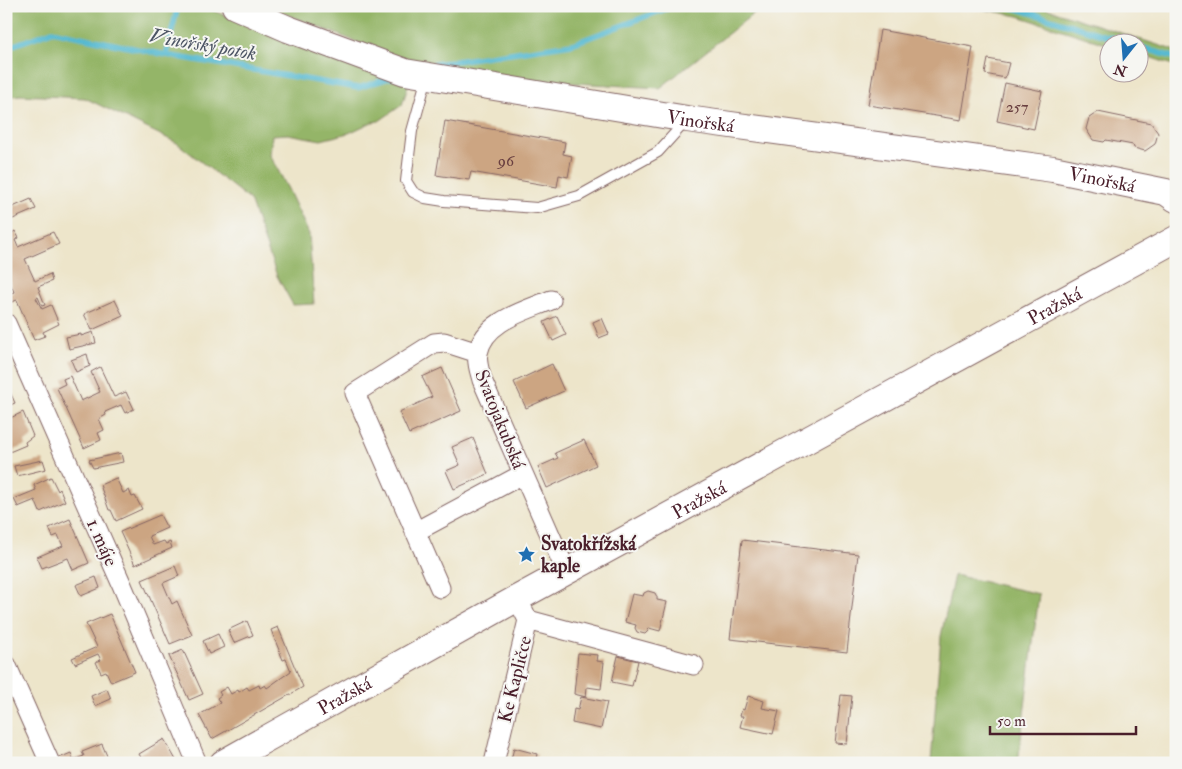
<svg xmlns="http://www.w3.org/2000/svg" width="1182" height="769" viewBox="0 0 1182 769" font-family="'IM FELL Double Pica',serif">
<rect width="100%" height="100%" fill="#f6f6f2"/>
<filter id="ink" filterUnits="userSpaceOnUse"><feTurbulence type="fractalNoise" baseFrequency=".02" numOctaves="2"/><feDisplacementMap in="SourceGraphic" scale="10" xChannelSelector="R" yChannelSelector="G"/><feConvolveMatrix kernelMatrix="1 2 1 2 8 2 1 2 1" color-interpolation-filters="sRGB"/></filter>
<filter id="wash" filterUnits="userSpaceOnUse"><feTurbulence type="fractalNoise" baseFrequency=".0096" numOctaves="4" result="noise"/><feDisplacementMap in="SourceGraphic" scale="20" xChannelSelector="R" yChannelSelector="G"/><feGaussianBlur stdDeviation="1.12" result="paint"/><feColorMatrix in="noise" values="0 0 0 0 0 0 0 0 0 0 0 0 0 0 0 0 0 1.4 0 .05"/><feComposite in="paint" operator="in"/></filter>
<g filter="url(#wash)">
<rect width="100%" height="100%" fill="#ede5ca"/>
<path fill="#94b568" stroke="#6f6a4a" d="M6,6H201L297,44L409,83L402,105L379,121L372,122L349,133L321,140L288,134L272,135L270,155L288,189L309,234L314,304L293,305L277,276L250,200L177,143L85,98L20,95L6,97Z
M265,6H763L660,88L541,81L416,65Z
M967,6H1039L1176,51V66L1140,54V42H1110L1109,45L1018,16Z
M954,575L1039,594L1018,763H931L941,636Z"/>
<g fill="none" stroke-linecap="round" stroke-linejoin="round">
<path stroke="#52b8d0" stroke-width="5.5" d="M1008,6L1126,42
M1140,47L1176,58
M6,48L52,31L166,55L358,88L393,77
M166,55L178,6
M435,64L572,44L674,6"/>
</g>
<g id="blocks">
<path fill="#cca582" d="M880,30L973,47L961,120L868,105Z
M988,59L1009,63L1005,78L985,74Z
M1005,83L1042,91L1034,129L997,121Z
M1098,112L1151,123L1158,133L1155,144L1145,151L1134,148L1133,145L1106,140L1104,142L1093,140L1086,129L1089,118Z
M445,121L565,142L563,154L572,156L568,177L559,175L557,187L471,172L469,180L436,175Z
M31,199L36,209L6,222V210Z
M10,228L12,233L15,231L19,238L15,240L18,247L53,232L59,244L25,259L35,281L50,274L52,281L38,287L45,305L42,306L38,297L36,298L42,309L51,305L59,324L43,332L45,336L34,340L17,300L12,302L9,294L14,292L6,274V230Z
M115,300L123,316L92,330L84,314Z
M557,316L566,335L553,341L544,322Z
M602,318L609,334L599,338L593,322Z
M93,332L96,343L69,349L66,337L81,334V336Z
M87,354L90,366L76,372L71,360Z
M552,364L564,391L526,408L514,382Z
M100,367L114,397L126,392L134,409L125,413L121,405L105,412L106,415L99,419L104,430L98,433L101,440L84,448L57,388L65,384L63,379L70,376L81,401L100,392L91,372Z
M442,368L461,411L409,434L399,412L432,397L422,377Z
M6,383L15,403L8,406L10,412L6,413Z
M23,412L33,436L25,442L26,445L7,453L6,451V420Z
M473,438L488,474L454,489L446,471L460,465L452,447Z
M584,440L596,465L547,488L538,467L558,458L555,453Z
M121,453L123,462L93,468L89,460Z
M43,460L46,469L17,476L14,466Z
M51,477L58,491L60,489L65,501L40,512L35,500L18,507L14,499L36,490L34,485Z
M116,478L123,493L129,490L132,497L135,496L142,509L116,521L111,510H109L100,485Z
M160,515L167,528L149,536L153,545L164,541L166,544L170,542L172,548L135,565L120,532Z
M70,519L89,563L73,570L68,558L42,568L37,557L63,546L58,535L53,537L49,528Z
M742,540L858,554L847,652L730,639Z
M175,566L179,576L163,583L172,604L177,601L192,635L170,644L142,580Z
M96,577L100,588L81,596L76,585Z
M648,591L655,593L657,597V600L667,602L660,631L649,628L648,631L645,634L637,632L635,628L636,625L625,622L632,594L643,596L644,593Z
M110,614L135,672L111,682L106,671L101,673L96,662L101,660L98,654L75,664L72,658L97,647L86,624Z
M247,621L253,635L234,643L228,630Z
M278,627L303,687L212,739L199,715L220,703L217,698L221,695L219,692L227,687L231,694L238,690L239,692L247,687L249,690L259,685L260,688L265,685L267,688L291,671L286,659L283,660L271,630Z
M218,634L224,647L209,654L203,641Z
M183,650L203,694L189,700L169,656Z
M578,653L598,655L597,661L604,662L601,689L587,687L586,697L574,694Z
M618,656L638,661L632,686L612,682Z
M107,689L111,699L95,706L91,696Z
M841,695L852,696L847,744L835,743Z
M748,696L764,701L762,708L779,711L773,734L740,727L743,716H740L742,709L744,710Z
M581,697L607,702L601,729L572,723L574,709L578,710Z
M164,739L176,760L170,763H144L139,754Z
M102,744L110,763H61L59,758L71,753L73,760L84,756L82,752Z
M514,748L537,754L535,763H510Z"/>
</g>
</g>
<g filter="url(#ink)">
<use href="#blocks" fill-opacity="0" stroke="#836463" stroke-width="1"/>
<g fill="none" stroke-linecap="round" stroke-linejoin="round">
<defs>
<path id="lane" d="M427,77L412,131L406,181L413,192L425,198L444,201L537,208L579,196L658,152L685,122"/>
<path id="street" d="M551,300C525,311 484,321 478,353C476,362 480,372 482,380L566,571
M6,323L122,585L197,763
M415,532L523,474
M440,588L355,393L434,343L444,342L478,353
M528,620L694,665
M6,664L50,763
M494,763L528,620L523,610"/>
<g id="secondary">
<path id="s1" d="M235,6L288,29L405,72L687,119L1053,169L1166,192L1176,199"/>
<path id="s2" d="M223,763L507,604L1176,239"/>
</g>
</defs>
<use href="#lane" stroke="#836463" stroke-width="12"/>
<use href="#street" stroke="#836463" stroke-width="21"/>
<use href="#secondary" stroke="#836463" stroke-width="28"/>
<use href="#lane" stroke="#fff" stroke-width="10"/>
<use href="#street" stroke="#fff" stroke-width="19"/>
<use href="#secondary" stroke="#fff" stroke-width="26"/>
</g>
</g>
<defs>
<symbol id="sight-bare" viewBox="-9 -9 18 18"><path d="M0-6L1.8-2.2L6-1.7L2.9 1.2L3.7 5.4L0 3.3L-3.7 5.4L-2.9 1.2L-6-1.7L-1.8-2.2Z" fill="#1f6fb2" stroke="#f6f6f2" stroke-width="2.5" paint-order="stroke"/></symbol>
</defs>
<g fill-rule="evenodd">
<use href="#sight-bare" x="514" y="542" width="25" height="25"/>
</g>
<g text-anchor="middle" stroke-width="4" stroke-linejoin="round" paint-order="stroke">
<g font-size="16" fill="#6a4041">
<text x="1017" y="112">257</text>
<text x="506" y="166">96</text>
</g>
<g font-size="19" fill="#4a1f2b" stroke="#f6f6f2">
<text dy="7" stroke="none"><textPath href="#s1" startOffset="482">Vinořská</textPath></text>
<text dy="7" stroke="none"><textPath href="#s1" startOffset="888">Vinořská</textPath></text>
<text dy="7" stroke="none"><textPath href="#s2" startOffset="949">Pražská</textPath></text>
<text transform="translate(501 419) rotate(68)" y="7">Svatojakubská</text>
<text dy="7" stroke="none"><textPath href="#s2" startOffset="544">Pražská</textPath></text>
<text transform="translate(103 542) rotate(66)" y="7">1. máje</text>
<text transform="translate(514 679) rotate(-76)" y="7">Ke Kapličce</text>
<text dy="7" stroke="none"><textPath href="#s2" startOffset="139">Pražská</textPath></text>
</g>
<g font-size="19" font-weight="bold" fill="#4a1f2b" stroke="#f6f6f2" text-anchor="start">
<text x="541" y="550">Svatokřížská<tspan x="541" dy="22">kaple</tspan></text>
</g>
<g font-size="20" font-style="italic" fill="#4d5565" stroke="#f6f6f2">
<text transform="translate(203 44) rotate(10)" y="7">Vinořský potok</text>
</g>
</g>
<rect width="1182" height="769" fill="none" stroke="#f6f6f2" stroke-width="25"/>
<g transform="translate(1124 58) rotate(197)"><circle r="24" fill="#f6f6f2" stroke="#b1a0a2"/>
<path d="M0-4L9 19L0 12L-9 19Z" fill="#1f6fb2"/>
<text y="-8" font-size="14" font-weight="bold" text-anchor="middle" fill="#4a1f2b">N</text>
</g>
<path d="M990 726v8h146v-8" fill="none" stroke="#4a1f2b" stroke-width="2.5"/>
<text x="997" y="726" font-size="15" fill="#4a1f2b" stroke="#f6f6f2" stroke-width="4" paint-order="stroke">50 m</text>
</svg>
